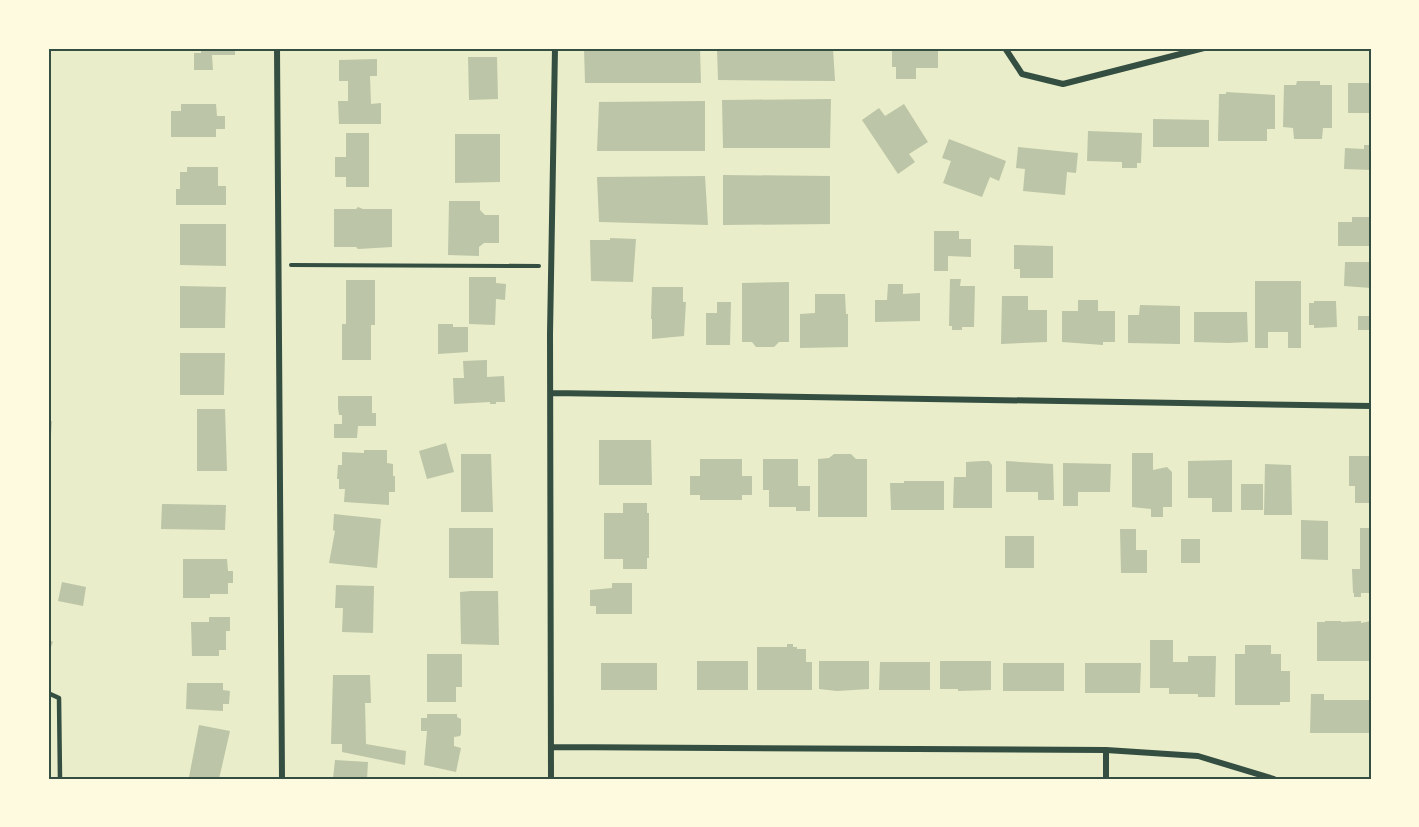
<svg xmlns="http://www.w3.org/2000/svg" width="1419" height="827" viewBox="0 0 1419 827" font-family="Rubik,sans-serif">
<rect width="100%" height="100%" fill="#e9edc9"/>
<path fill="#bcc5a7" d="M201,48H235V55H212L213,70H194V53H201Z
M584,48H700L701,83H585Z
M717,48H833L835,81L718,80Z
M892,48H938V68H916V79H896V67H892Z
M468,57H497L498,99L469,100Z
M377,59V76H370L371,104L381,103V124H339L338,101H348V81H339V60Z
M1297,81H1320V85H1332V128H1323L1322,139H1294L1293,128L1283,127L1284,85H1296Z
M1348,83H1371V113H1348Z
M1226,92L1275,95V129H1267V141H1218L1219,94H1226Z
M831,99L830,148H723L722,100Z
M705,101V151H597L599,102Z
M181,104H216L217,116H225V129H216V137H171V111H181Z
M904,104L928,142L909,154L915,162L898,174L862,120L879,108L885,116Z
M1153,119L1209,120V147H1153Z
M1088,131L1142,133L1141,163H1137V168H1122V162L1087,161Z
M346,133H369V187H346V177H335V157H346Z
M455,134H500V182L455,183Z
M949,139L1006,161L999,181L990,177L982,197L943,183L951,161L942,158Z
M1364,145H1371V170L1344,169L1345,148L1364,149Z
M1018,147L1078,153L1076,173L1067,172L1065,195L1023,191L1025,169L1016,168Z
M187,167H218V186H226V205H176V189H180V172H187Z
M723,175L830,176V224L723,225Z
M705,176L708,225L599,222L597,177Z
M449,201H480V210L485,215H499V243H484L479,247V256L448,255Z
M358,207L363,209H392V247L358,249L356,247H334V209H356Z
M1352,217H1371V246H1338V222H1352Z
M180,224H226V266L180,265Z
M934,231H959V239H971V257L948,256V271H934Z
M610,238L636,239L633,282L591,281L590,240H610Z
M1014,245L1053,246V278H1020V269H1014Z
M1345,262H1371V288L1344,286Z
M469,277H496V283L506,284L505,300L496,299L495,325L469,324Z
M950,279H961L960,286H975L974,327H962V330H952V326H949Z
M346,280H375V325H371V360H342V324H346Z
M1255,281H1301V348H1288V332H1268V348H1255Z
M789,282V342H779L774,347H756L752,342H742V283Z
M888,284H903V294L920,293V321L875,322V300H887Z
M180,286L226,287L225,328H180Z
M652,287H683V302H686L684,336L652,339V319H651Z
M815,294H845L846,314H848V347L800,348V314L815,313Z
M1002,296H1028V310H1047V342L1001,344Z
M1078,300H1098V311H1115V342H1103V345L1062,342V311H1078Z
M1314,301H1336L1337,327L1314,328V325H1309V303H1314Z
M717,302H731L730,345H706V313H717Z
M1140,305L1180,306V344L1128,343V315H1139Z
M1194,312H1247L1248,342L1228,343L1194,342Z
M1358,316H1371V330H1358Z
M438,324H453V327H468V352L438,354Z
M180,353H225L224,395H180Z
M487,360V377L504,376L505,402H496V404H490V402L454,404L453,378H464L463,361Z
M338,396H372V413H376V426H358L357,438H334V424H342V415H339L338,408Z
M197,409H225L227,471H197Z
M48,421H52L51,435H48Z
M599,440H651L652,485H599Z
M446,443L454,472L427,479L419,451Z
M364,450H387V463L393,464V476H395V492H389V505L344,502L345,489H339V479H337L338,465H342V452L364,453Z
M1132,453H1153V470L1167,467L1172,472V507H1163V517H1151V509L1132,507Z
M461,454H491L493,512H461Z
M834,454H851L856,459H867V517H818V459L829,458Z
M1349,456H1371V503H1355V486H1349Z
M700,459H742V476H752V495H742V500H700V495H690V476H700Z
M763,459H798V486H810V511H796V507H769V490H763Z
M1232,460V512H1212V498H1188V461Z
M982,461H989L992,465V508H953L954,477H966V462Z
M1006,461L1053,464L1054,500H1038V492H1006Z
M1063,463L1111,464L1110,492H1078V506H1063Z
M1265,464L1291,465L1292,515H1264Z
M904,481H944V510H891L890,483H904Z
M1241,484H1263V510H1241Z
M623,503H647V513H649V558H647V569H623V559H604V513H623Z
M162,504L226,505L225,530L161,529Z
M334,514L381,519L377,568L329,563L335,531L333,530Z
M1301,520L1328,521V560L1301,559Z
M449,528H493V578H449Z
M1360,528H1371V593H1361V597H1354V593H1353L1352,569H1360Z
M1120,529H1136V550H1147V573H1121Z
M1005,536H1034V568H1005Z
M1181,539H1200V563H1181Z
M183,559H227L228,571H233V583H228V594H210V598H183Z
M62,582L86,587L83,606L58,601Z
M612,583H632V614H596V606H590V590L612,588Z
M336,585L374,586L373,633L342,632L343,608H335Z
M471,591H498L499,645L461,644L460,592Z
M209,617H230V631H226V650H219V656H192L191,622H209Z
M1325,621H1341V622L1361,621V623L1371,621V661H1317V622H1325Z
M48,639L53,642L48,654Z
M1150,640H1173V662H1188V656H1216L1215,697H1198V694H1169V688H1150Z
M787,644H793V647H797V649H806V662H812V690H757V647H787Z
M1245,645H1271V654H1281V671H1290V702H1280V705H1235V654H1245Z
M427,654H462V687H456V702H427Z
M697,661H748V690H697Z
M819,661H869V689L837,691L819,689Z
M940,661H991V690L958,691V689H940Z
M880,662H930V690H879Z
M601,663H657V690H601Z
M1003,663H1064V691H1003Z
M1085,663H1141L1140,693H1085Z
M333,675H370L371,703H365L366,744L406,751L405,765L342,752V744H331Z
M187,683H223V690L230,691L229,704H223V711L186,709Z
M1311,694H1324V700H1371V733H1310Z
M427,714H457V717L461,719V734L460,736L454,737V746L461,748L456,772L424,765L427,731H421V718H427Z
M199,725L230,731L219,779L189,777Z
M335,760L368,762L367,779H333Z"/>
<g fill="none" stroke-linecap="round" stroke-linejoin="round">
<path stroke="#344e41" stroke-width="4" d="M291,265L539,266"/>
<path stroke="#344e41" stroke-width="4.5" d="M48,693L59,698L60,779"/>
<path stroke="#344e41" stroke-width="6" d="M277,48L282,779
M1005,48L1022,74L1063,84L1204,48
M552,393L1371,406
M551,747L1106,750L1198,756L1274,779
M551,779L550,334L555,48
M1106,779V750"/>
</g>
<rect width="1419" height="827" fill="none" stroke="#fefae0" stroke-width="99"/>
<rect x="50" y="50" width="1320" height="728" fill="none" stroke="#344e41" stroke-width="2"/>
</svg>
